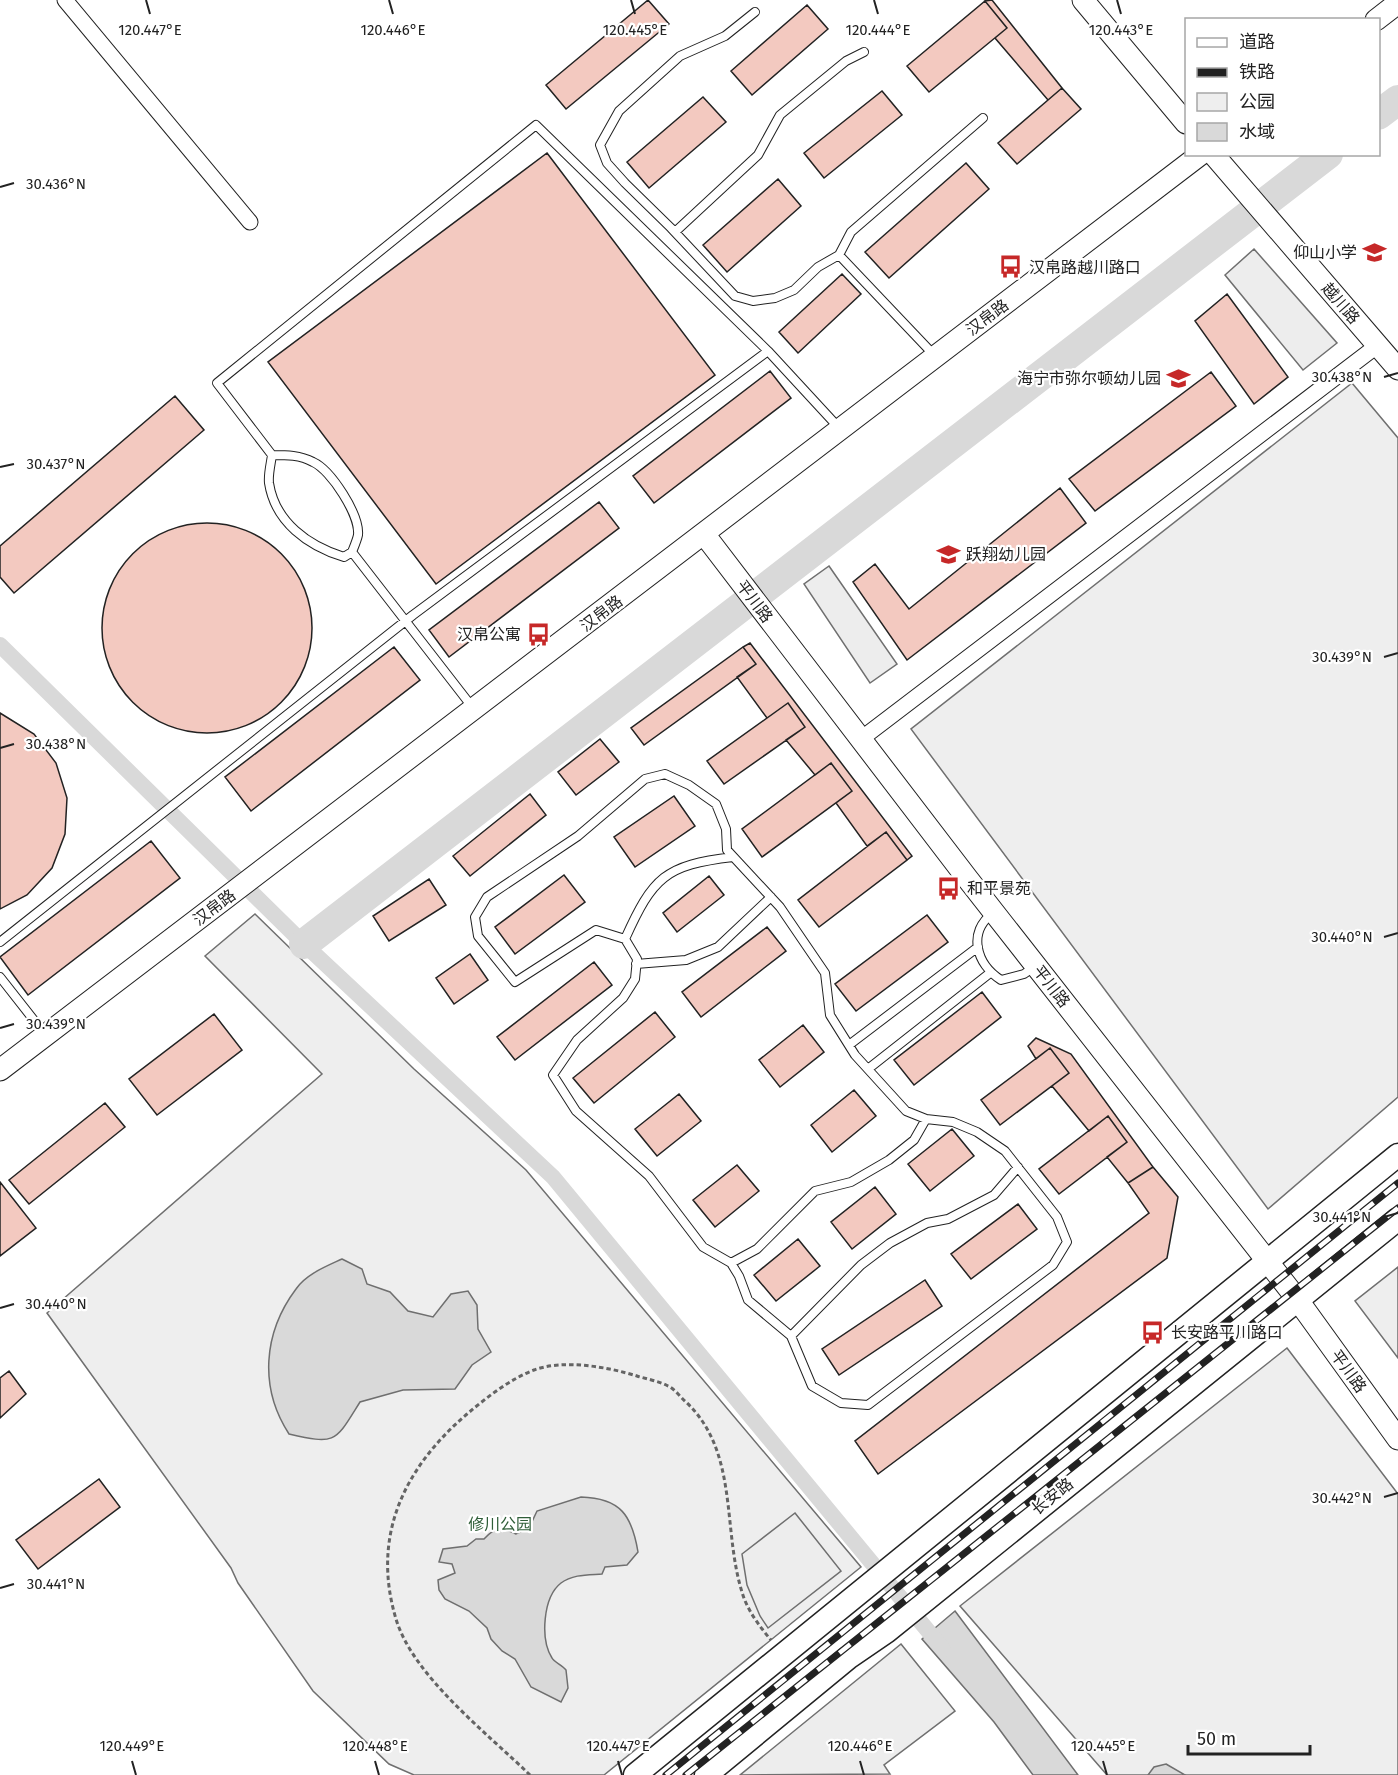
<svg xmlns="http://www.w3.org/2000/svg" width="1398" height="1775" viewBox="0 0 1398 1775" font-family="'Fira Sans','Noto Sans SC',sans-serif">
<rect width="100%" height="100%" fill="#fff"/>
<path fill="#eee" stroke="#6f6f6f" stroke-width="1.5" d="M1352,383L1398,438V1097L1268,1209L911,729Z
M255,914L414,1069L526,1170L861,1567L604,1775H414L389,1764L313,1691L238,1583L231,1568L47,1313L322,1074L205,956Z
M1398,1267V1358L1355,1301Z
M1287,1348L1398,1494V1775H1107L960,1606Z"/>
<path fill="#ededed" stroke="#6f6f6f" stroke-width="1.5" d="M1254,249L1337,343L1303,370L1225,275Z
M829,566L897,664L870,683L804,584Z
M795,1513L841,1571L768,1628L760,1616L747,1585L742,1554Z
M901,1644L955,1711L884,1765L890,1774L740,1775Z"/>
<path fill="#d9d9d9" stroke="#6f6f6f" stroke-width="1.5" d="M342,1259L362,1269L367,1284L390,1292L408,1311L433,1317L451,1294L468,1291L477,1305L478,1329L491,1352L472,1365L455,1389L403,1390L360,1402C335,1442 337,1445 289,1434C259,1388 263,1333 296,1289C306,1274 327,1266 342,1259Z
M581,1497C621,1498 632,1516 638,1552L627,1565L605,1567L602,1574C589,1575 573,1574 561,1583C543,1597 540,1639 552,1658C554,1662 562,1665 566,1670L568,1688L561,1702L531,1687L515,1659L502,1651L491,1639L487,1628L469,1611L445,1599L439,1590L438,1580L455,1573L452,1564L439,1562L443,1549L467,1546L476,1539H484C496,1526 500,1527 516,1534L529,1528L537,1511Z
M955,1611L1078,1775H1033L994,1722L922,1639Z
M1166,1764L1185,1775H1148L1154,1767Z"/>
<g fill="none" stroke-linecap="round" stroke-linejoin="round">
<path stroke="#d9d9d9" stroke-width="16" d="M0,645L304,944L553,1177L943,1649"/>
<path stroke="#d9d9d9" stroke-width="30" d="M1378,115L1398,100
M304,944L1328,154"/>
</g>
<path fill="#f3c9c0" stroke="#222" stroke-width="1.5" d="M648,0L669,24L566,109L546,85Z
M992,0L1062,88L1048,100L995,38L1007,28L985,1Z
M985,1L1007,28L929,92L907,66Z
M807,5L828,29L752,95L731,71Z
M1062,88L1081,109L1017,164L998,143Z
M882,91L902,115L824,178L804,153Z
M703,97L726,122L649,188L627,162Z
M547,153L715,375L436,584L268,362Z
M966,163L989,189L889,278L865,252Z
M778,179L801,206L727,272L703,245Z
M842,274L861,294L798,353L779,332Z
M1227,294L1288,377L1254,404L1195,321Z
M770,371L791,398L654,503L633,476Z
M1211,372L1236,406L1095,511L1069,479Z
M175,396L204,430L14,593L0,577V546Z
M1060,488L1086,523L907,660L853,582L875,564L909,609Z
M599,502L619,528L449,657L429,630Z
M102 628a105 105 0 1 1 210 0a105 105 0 1 1-210 0Z
M750,643L912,856L907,860L886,832L867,846L836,803L852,791L831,763L815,775L786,740L805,727L788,703L767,718L737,677L756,664L743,647Z
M394,647L420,680L251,811L225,777Z
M743,647L756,664L644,745L631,728Z
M788,703L805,727L724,784L707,761Z
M0,713L34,734L56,763L67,798L65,834L52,868L27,895L0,909Z
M600,739L619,762L576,795L558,772Z
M831,763L852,791L762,857L742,829Z
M530,794L546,815L470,876L453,856Z
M674,796L695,826L635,867L614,837Z
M886,832L907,860L819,927L798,900Z
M151,841L180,878L28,995L0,957Z
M564,875L585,902L515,954L495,927Z
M709,876L724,895L677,932L663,913Z
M429,879L446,905L389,941L373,916Z
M927,915L948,942L856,1011L835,984Z
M767,927L786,951L701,1017L682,992Z
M470,954L488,980L454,1004L436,978Z
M594,962L612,985L515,1060L497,1037Z
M982,992L1001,1017L914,1085L894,1060Z
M655,1012L675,1037L594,1103L573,1078Z
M214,1014L242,1050L157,1115L129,1079Z
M803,1025L824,1052L780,1087L759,1060Z
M1036,1038L1071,1054L1153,1167L1128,1183L1107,1157L1127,1142L1108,1116L1089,1131L1052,1086L1069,1073L1050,1048L1036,1059L1028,1046Z
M1050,1048L1069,1073L1000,1125L981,1100Z
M854,1090L876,1116L832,1152L811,1125Z
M679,1094L701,1121L657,1156L635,1129Z
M105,1103L125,1127L29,1204L9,1180Z
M1108,1116L1127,1142L1059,1194L1039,1169Z
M952,1129L974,1156L930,1191L908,1164Z
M737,1165L759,1191L715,1227L693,1200Z
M1153,1167L1178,1197L1167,1258L878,1474L855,1441L1149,1213L1128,1183Z
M0,1182L36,1228L0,1256Z
M875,1187L896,1214L852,1249L831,1222Z
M1018,1204L1037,1229L971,1279L951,1254Z
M798,1239L820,1266L776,1301L754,1275Z
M925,1280L942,1306L839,1375L822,1349Z
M9,1371L26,1394L0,1418V1378Z
M99,1479L120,1507L38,1569L16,1540Z"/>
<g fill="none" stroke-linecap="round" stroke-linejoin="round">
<defs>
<path id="lane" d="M755,12L725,36L680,56L619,111L600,145L607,163L625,183L671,228L735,296L753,301L775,298L794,290L818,267L839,255L851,232L983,118
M675,232L758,155L780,115L846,61L864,52
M839,255L934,355
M272,455L217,383L536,125L768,351L840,429
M352,552L344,557C308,546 275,522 269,483C268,474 271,463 272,455C287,455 300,455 313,462C331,470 360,515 358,535C357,540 354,547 352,552L473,708
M665,774L689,785L716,804L726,829L727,850L780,907L825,973L830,1015L855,1055L906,1111L926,1119L953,1122L977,1132L1005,1151L1057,1217L1067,1242L1053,1265L868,1405L841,1403L812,1386L791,1336L748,1300L739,1276L731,1263L703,1247L649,1176L576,1111L553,1075L577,1040L623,998L635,979L637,959L625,939L596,930L515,982L478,936L475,917L487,897L578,836L645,779Z
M993,913C967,932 976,964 1001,980L1024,974L1034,967
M625,939C653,877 665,865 733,857
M0,942L413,615L768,351
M636,964L686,960L718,947L771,897
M0,977L44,1033
M849,1045L978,947
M868,1069L990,973
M731,1263L757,1249L815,1191L851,1182L889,1160L914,1140L926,1119
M791,1336L861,1265L890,1243L927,1223L948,1219L994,1195L1018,1167"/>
<path id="street" d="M65,0L250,222
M861,739L1378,345"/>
<path id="secondary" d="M1083,0L1186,123
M1376,20L1398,3
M1213,154L1398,369
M704,534L967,878L1297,1299L1398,1439
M0,1070L1201,154"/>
<path id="primary" d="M635,1775L1398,1155
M706,1775L848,1658L886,1632L1398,1219"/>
</defs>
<use href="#lane" stroke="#222" stroke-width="10"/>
<use href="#street" stroke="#222" stroke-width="17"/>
<use href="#secondary" stroke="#222" stroke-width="23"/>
<use href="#primary" stroke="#222" stroke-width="25"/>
<path stroke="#646464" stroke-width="3" stroke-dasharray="4.5 3" stroke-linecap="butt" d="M530,1775C487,1733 413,1676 396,1619C371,1536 404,1468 467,1414C486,1398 510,1379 534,1370C564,1359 608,1367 637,1376C646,1379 659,1381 668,1386C675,1389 680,1397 686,1402C739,1452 722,1528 742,1592C747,1610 760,1627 771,1640"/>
<use href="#lane" stroke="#fff" stroke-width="8"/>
<use href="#street" stroke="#fff" stroke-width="15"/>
<use href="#secondary" stroke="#fff" stroke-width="21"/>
<use href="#primary" stroke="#fff" stroke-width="22"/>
<defs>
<path id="rail" d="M666,1775L1398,1183
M686,1775L1398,1208"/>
</defs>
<use href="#rail" stroke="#222" stroke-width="7"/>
<use href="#rail" stroke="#fff" stroke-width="4.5" stroke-dasharray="14" stroke-linecap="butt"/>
</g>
<path fill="none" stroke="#222" stroke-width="2" d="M146,0L150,14M389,0L393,14M631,0L635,14M874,0L878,14M1117,0L1121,14M0,187L14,183M1384,377L1398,373M0,467L14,464M1384,657L1398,653M0,748L14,744M1384,937L1398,933M0,1028L14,1024M1384,1217L1398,1213M0,1308L14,1304M1384,1497L1398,1493M0,1588L14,1584M132,1761L136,1775M375,1761L379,1775M618,1761L622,1775M860,1761L864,1775M1103,1761L1107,1775"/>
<defs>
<symbol id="school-bare" viewBox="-9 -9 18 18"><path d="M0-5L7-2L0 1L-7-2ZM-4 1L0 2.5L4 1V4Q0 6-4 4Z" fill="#c62828" stroke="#fff" stroke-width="2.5" paint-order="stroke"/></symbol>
<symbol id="bus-bare" viewBox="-9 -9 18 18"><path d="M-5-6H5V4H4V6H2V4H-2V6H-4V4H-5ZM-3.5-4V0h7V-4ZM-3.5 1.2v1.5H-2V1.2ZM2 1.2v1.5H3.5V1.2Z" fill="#c62828" stroke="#fff" stroke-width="2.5" paint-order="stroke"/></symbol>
</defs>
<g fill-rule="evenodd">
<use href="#school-bare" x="1358" y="236" width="33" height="33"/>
<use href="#bus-bare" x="994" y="250" width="33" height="33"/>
<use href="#school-bare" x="1162" y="362" width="33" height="33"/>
<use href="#school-bare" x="932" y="538" width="33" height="33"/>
<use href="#bus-bare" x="522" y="618" width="33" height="33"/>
<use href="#bus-bare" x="932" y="872" width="33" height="33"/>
<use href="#bus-bare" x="1136" y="1316" width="33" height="33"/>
</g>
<g text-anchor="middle" stroke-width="4.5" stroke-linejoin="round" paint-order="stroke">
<g font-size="16" fill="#222" stroke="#fff" text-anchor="start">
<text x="1357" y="258" text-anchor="end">仰山小学</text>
<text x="1029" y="273">汉帛路越川路口</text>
<text x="1161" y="384" text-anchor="end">海宁市弥尔顿幼儿园</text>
<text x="966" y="560">跃翔幼儿园</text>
<text x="521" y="640" text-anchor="end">汉帛公寓</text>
<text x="967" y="894">和平景苑</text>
<text x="1171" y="1338">长安路平川路口</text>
</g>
<g font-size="16" fill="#222" stroke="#fff">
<text transform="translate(1341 303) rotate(49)" y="6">越川路</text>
<text transform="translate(987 317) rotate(-37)" y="6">汉帛路</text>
<text transform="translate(755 601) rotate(53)" y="6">平川路</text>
<text transform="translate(601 613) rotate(-37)" y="6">汉帛路</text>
<text transform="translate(214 907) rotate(-37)" y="6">汉帛路</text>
<text transform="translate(1052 986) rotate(52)" y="6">平川路</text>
<text transform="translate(1349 1371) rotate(54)" y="6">平川路</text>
<text transform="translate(1052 1496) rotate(-39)" y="6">长安路</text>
</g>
<g font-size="16" fill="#2f5e38" stroke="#fff">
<text x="500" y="1530">修川公园</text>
</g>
</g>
<g font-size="15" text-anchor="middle" fill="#222" stroke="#fff" stroke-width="4.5" stroke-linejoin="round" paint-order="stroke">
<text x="150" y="35">120.447°E</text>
<text x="393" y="35">120.446°E</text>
<text x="635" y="35">120.445°E</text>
<text x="878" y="35">120.444°E</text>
<text x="1121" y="35">120.443°E</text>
<text x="56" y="189">30.436°N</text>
<text x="1342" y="382">30.438°N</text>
<text x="56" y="469">30.437°N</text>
<text x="1342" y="662">30.439°N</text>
<text x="56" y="749">30.438°N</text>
<text x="1342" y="942">30.440°N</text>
<text x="56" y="1029">30.439°N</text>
<text x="1342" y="1222">30.441°N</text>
<text x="56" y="1309">30.440°N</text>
<text x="1342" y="1503">30.442°N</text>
<text x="56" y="1589">30.441°N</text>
<text x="132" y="1751">120.449°E</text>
<text x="375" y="1751">120.448°E</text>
<text x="618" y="1751">120.447°E</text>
<text x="860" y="1751">120.446°E</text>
<text x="1103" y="1751">120.445°E</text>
</g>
<rect x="1185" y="18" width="195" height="138" fill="#ffffff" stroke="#a7a7a7" stroke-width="1.5"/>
<rect x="1197" y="38" width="30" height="9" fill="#ffffff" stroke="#a7a7a7" stroke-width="1.5"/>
<text x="1239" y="48" font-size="18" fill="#222222">道路</text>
<rect x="1197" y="68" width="30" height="9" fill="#222222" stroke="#a7a7a7" stroke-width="1.5"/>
<text x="1239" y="78" font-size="18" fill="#222222">铁路</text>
<rect x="1197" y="93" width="30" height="18" fill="#eeeeee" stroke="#a7a7a7" stroke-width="1.5"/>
<text x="1239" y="108" font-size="18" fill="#222222">公园</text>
<rect x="1197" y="123" width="30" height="18" fill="#d9d9d9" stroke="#a7a7a7" stroke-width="1.5"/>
<text x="1239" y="138" font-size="18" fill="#222222">水域</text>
<path d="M1188 1745v9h122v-9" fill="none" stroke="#222222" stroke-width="3"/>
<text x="1197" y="1745" font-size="18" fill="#222222" stroke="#ffffff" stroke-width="4.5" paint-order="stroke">50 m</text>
</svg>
